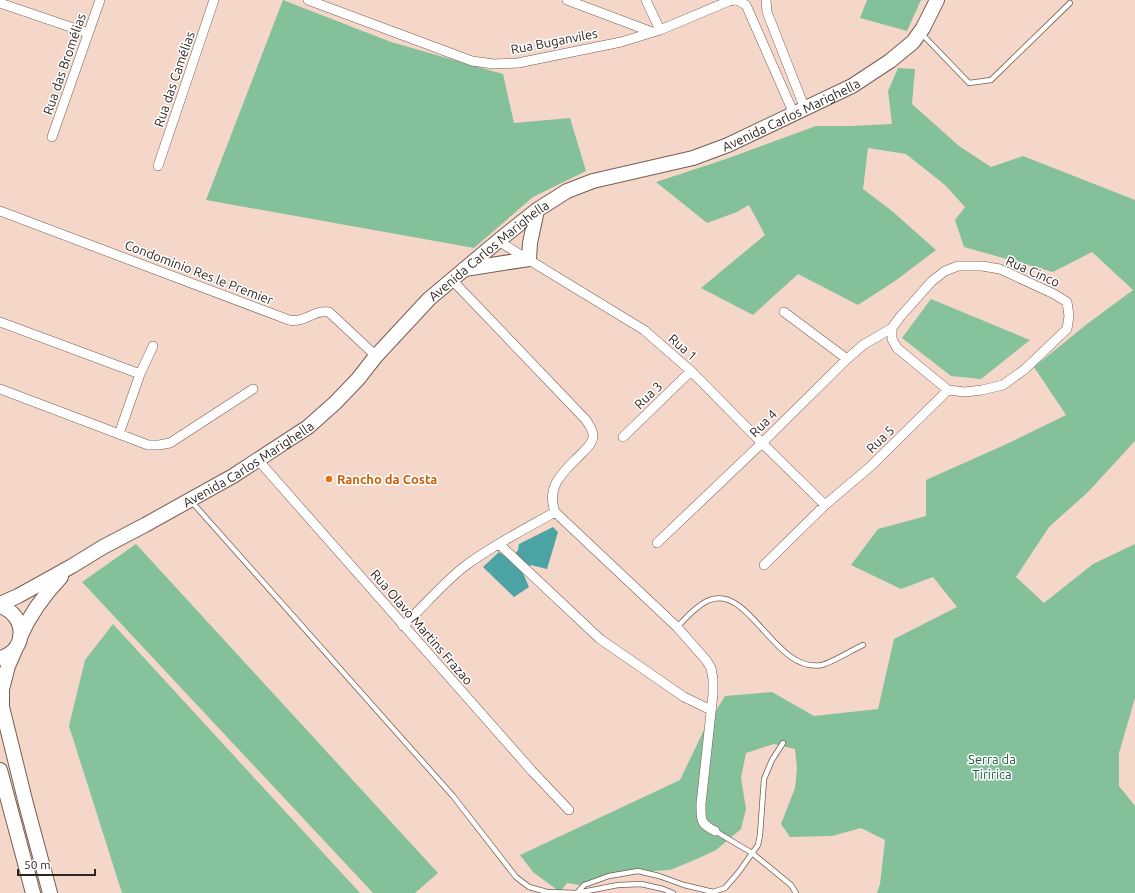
<svg xmlns="http://www.w3.org/2000/svg" width="1135" height="893" viewBox="0 0 1135 893" font-family="Ubuntu,sans-serif">
<rect width="100%" height="100%" fill="#f4d7c9"/>
<path fill="#86c29c" d="M931,299L1030,340L981,379L951,376L902,338Z
M113,624L360,893H122L69,726L85,660Z"/>
<path fill="#84c19b" d="M283,0L391,42L503,74L514,123L570,118L586,171L533,197L474,248L206,200Z
M867,0H921L907,31L860,18Z
M898,68L915,69L912,104L959,146L991,167L1023,156L1135,200V441L1088,492L1049,527L1016,577L1044,603L1093,564L1135,544V698L1119,753V786L1135,806V893H877L880,884L885,840L861,828L832,836L790,837L781,824L795,788L797,769L795,749L774,744L746,753L741,778L746,809L741,829L716,850L697,859L670,870L633,872L607,877L580,885L567,883L560,892L533,872L520,855L680,780L704,730L725,696L772,692L814,716L878,709L894,639L957,607L933,577L901,589L851,565L878,529L926,516V480L1011,442L1066,415L1034,367L1087,324L1133,290L1092,252L1053,272L964,247L955,220L965,207L945,185L906,154L868,148L863,189L892,211L936,250L895,281L858,305L798,274L753,315L701,288L765,235L749,205L737,212L707,223L656,182L726,159L816,126H851L892,124L888,91Z
M136,544L438,873L415,893H373L82,582Z"/>
<path fill="#4ba3a4" d="M553,527L558,532L547,569L531,565L522,571L529,587L514,597L483,567L499,552L510,560L518,550L519,544Z"/>
<g fill="none" stroke-linecap="round" stroke-linejoin="round">
<defs>
<path id="lane" d="M921,33L969,83L991,80L1070,3
M191,501L453,796L516,877L529,887L547,892L577,893L618,885L641,884L663,889L673,893
M677,627C686,618 695,607 707,601C749,581 774,674 822,665C833,662 852,650 863,645
M715,831L752,853L791,885L796,893
M577,893L584,885L609,876L638,871L659,876L684,885L713,892L725,888L738,873L758,845L760,835L764,779L772,760L783,743"/>
<path id="street" d="M308,0L472,61L494,64L518,63L621,42L660,30L729,1L735,0
M567,0L652,32
M646,0L660,30
M737,0L746,5L794,114
M766,0L767,12L805,109
M0,3L88,33
M52,137L100,0
M158,166L214,0
M0,211L289,320C307,323 311,310 329,312L376,356
M498,241L644,330L691,371L762,443L825,505
M452,280L586,420C589,425 594,431 593,437C592,444 587,448 583,452C566,470 545,484 555,512L677,627L706,660L711,668L713,679V694L701,804C701,820 700,824 715,831
M784,312L847,359
M0,322L140,374
M892,328V339L897,348L948,390
M0,389L148,445H159L170,443L253,389
M119,434L140,374L153,346
M623,437L691,371
M258,460L532,771L569,810
M657,543L762,443L847,359L863,345L892,328L900,317L932,281L945,271L958,266H982L1000,269L1054,294L1067,302L1069,316L1067,329L1025,369L1003,385L982,390L965,392L948,390
M499,544L600,639L684,697L711,710
M764,565L825,505L871,466L948,390
M403,626C424,606 443,583 465,566C493,545 525,529 555,512"/>
<g id="primary">
<path d="M465,269L529,259L530,243L537,210"/>
<path id="s1" d="M0,604L18,596L72,566L103,547L145,525L233,476L308,427L335,403L358,379L376,356L429,299L498,241L537,210L567,191L593,181L693,158L728,145L852,86L890,61L913,42L923,28L937,0"/>
<path d="M0,606C27,615 28,651 0,658"/>
<path d="M20,637C30,614 44,595 61,577"/>
<path d="M15,650L8,666L2,689V707L26,804L50,893"/>
<path d="M0,770L33,893"/>
</g>
</defs>
<use href="#lane" stroke="#775e52" stroke-width="6"/>
<use href="#street" stroke="#775e52" stroke-width="10"/>
<use href="#primary" stroke="#775e52" stroke-width="16"/>
<use href="#lane" stroke="#fff" stroke-width="4.5"/>
<use href="#street" stroke="#fff" stroke-width="9"/>
<use href="#primary" stroke="#fff" stroke-width="14"/>
</g>
<circle fill="#e8710a" stroke="#fff" stroke-width="1.5" cx="329" cy="479" r="4"/>
<g text-anchor="middle" stroke-width="3" stroke-linejoin="round" paint-order="stroke">
<g font-size="13" fill="#2f241f" stroke="#fff">
<text transform="translate(554 41) rotate(-11)" y="5">Rua Buganviles</text>
<text transform="translate(64 64) rotate(-71)" y="5">Rua das Bromélias</text>
<text transform="translate(174 79) rotate(-71)" y="5">Rua das Camélias</text>
<text dy="5" stroke="none"><textPath href="#s1" startOffset="945">Avenida Carlos Marighella</textPath></text>
<text dy="5" stroke="none"><textPath href="#s1" startOffset="609">Avenida Carlos Marighella</textPath></text>
<text transform="translate(1033 271) rotate(24)" y="5">Rua Cinco</text>
<text transform="translate(199 272) rotate(21)" y="5">Condominio Res le Premier</text>
<text transform="translate(683 347) rotate(41)" y="5">Rua 1</text>
<text transform="translate(648 395) rotate(-44)" y="5">Rua 3</text>
<text transform="translate(763 423) rotate(-45)" y="5">Rua 4</text>
<text transform="translate(880 439) rotate(-44)" y="5">Rua 5</text>
<text dy="5" stroke="none"><textPath href="#s1" startOffset="285">Avenida Carlos Marighella</textPath></text>
<text transform="translate(422 627) rotate(49)" y="5">Rua Olavo Martins Frazao</text>
</g>
<g font-size="13" font-weight="bold" fill="#c56008" stroke="#fff" text-anchor="start">
<text x="337" y="484">Rancho da Costa</text>
</g>
<g font-size="13" fill="#1d623e" stroke="#fff">
<text x="992" y="764">Serra da<tspan x="992" dy="15">Tiririca</tspan></text>
</g>
</g>
<path d="M18 869v6h77v-6" fill="none" stroke="#2f241f" stroke-width="2"/>
<text x="24" y="869" font-size="12" fill="#2f241f" stroke="#ffffff" stroke-width="3" paint-order="stroke">50 m</text>
</svg>
